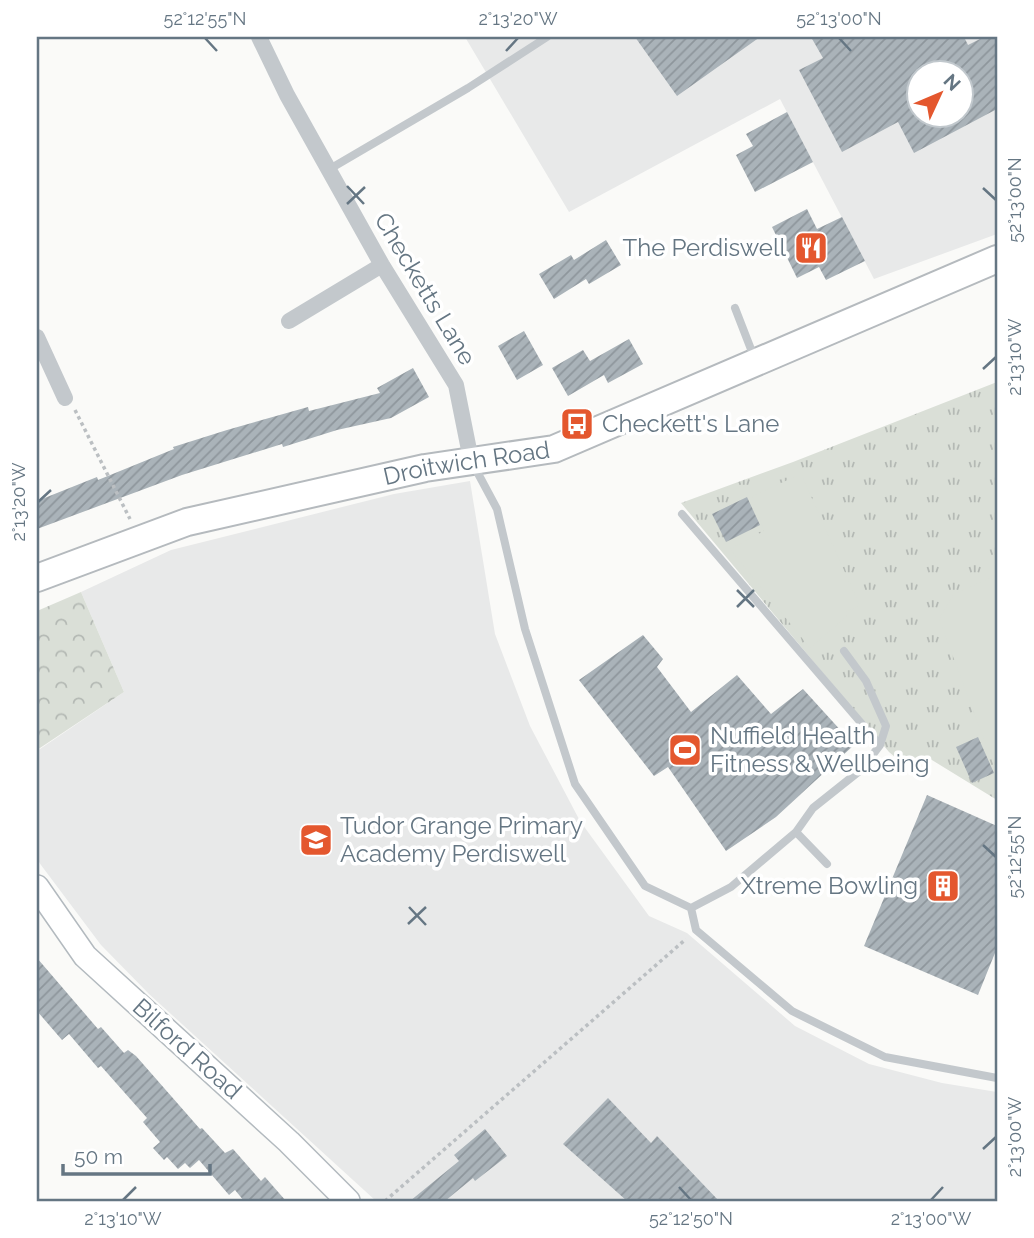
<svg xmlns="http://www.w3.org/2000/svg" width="1034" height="1238" viewBox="0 0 1034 1238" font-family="Raleway,sans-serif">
<defs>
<pattern id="grass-tufts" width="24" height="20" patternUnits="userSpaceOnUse" patternTransform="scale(1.75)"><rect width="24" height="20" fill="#dadfd7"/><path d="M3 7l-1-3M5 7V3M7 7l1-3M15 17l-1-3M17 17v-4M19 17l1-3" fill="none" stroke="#b4b9b4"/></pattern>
<pattern id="forest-crowns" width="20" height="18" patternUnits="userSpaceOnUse" patternTransform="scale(1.75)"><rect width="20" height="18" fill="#dadfd7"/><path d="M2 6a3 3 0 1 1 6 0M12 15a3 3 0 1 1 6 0" fill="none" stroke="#b4b9b4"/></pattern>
<pattern id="building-hatch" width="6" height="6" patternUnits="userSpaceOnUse" patternTransform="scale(1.75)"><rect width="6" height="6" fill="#aab3b9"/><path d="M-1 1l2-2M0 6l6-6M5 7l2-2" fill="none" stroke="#8e969c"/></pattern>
</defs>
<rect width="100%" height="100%" fill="#fafaf8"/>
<path fill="#e8e9e9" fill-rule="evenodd" d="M465,37H997V234L874,279L780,99L569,212ZM918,74H960V116H918Z
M470,481L495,634L530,726L580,821L649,916L687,933L795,1026L869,1064L942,1083L997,1092V1201H376L149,994L101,945L41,865L37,859V751L124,692L81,592L171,550L394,494Z"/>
<path fill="url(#grass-tufts)" d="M997,382V800L927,757L901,762L889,752L681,503L793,462Z"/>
<path fill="url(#forest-crowns)" d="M81,592L124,692L37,750V611Z"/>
<path fill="#dadfd7" d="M801,474L860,606L846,612L847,616L810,648L730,549L764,531L752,496Z
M997,575V767L982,734L939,619L954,594Z"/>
<path fill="url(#building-hatch)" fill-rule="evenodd" d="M635,37H760L677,96Z
M811,37H964L968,45L984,37H997V109L914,153L898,122L842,152L799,70L823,58ZM919,74H961V116H919Z
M787,112L813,162L755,192L736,155L753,146L746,134Z
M807,209L817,229L842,217L865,261L826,280L819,267L797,278L772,227Z
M606,240L621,265L589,284L586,279L554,299L539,274L571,255L574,260Z
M524,331L543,365L517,380L498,346Z
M629,339L643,364L608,383L604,375L568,396L552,368L583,350L590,361Z
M413,368L429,397L391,418L337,430L283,447L282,444L182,475L37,529V501L97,477L98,480L174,449L173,447L227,430L308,407L309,411L380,393L377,388Z
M747,497L760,525L726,542L712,514Z
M643,635L663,659L657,667L691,712L737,675L771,714L803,689L854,745L776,817L726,851L668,767L654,776L579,680Z
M978,737L994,773L972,783L956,747Z
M927,795L997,826V948L978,995L864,946Z
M37,958L98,1029L101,1027L124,1053L128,1050L136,1056L200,1129L202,1128L225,1153L233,1149L261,1181L265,1177L286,1201H244L235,1190L229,1195L199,1160L190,1168L185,1163L178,1169L167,1157L164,1160L153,1148L160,1142L143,1122L147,1118L101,1066L98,1068L69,1034L62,1040L37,1011Z
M608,1098L651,1143L657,1136L719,1201H627L563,1144Z
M485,1129L507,1156L475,1181L473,1178L445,1201H410L459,1161L454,1155Z"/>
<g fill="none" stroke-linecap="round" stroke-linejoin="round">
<defs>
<path id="secondary" d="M37,887L85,956L289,1142L348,1201"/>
<g id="primary">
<path id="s1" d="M37,578L187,522L425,468L554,449L997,259"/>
</g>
</defs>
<use href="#secondary" stroke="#b3babf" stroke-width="26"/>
<use href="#primary" stroke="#b5babe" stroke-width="30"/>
<path stroke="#bbbfc2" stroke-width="3.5" stroke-dasharray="3.5 3.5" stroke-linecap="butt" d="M75,410L130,519
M385,1201L686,939"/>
<path stroke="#c3c8cc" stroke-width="8" d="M328,170L468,88L547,37
M735,308L754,357
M474,466L497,509L525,629L575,784L645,886L691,908
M682,514L880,745
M796,832L813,808L862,769L880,745L886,726L866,681L844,651
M691,908L696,930L792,1011L885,1057L997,1078
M691,908L731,887L796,832L827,864"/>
<path stroke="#c3c8cc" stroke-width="16" d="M259,37L287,95L382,265L456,385L471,460
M289,321L382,265
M37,337L65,398"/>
<use href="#secondary" stroke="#fff" stroke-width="23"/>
<use href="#primary" stroke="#fff" stroke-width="26"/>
</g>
<path fill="none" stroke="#657683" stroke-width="2.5" d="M205,38L217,51M839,38L851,51M506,51L518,38M347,186L364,204M983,188L996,200M347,204L365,187M983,369L996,357M38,502L51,490M737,590L754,607M737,607L754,590M983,845L996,857M409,907L426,925M408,924L426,907M983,1149L996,1137M679,1187L691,1200M123,1200L136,1187M931,1200L943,1187"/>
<defs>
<symbol id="restaurant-square" viewBox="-11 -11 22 22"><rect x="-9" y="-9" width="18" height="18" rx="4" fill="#e4572e" stroke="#fff"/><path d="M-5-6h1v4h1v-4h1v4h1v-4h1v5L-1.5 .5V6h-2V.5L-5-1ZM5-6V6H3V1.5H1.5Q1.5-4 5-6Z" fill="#fff"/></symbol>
<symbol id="bus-square" viewBox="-11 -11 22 22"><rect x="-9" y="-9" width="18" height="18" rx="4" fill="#e4572e" stroke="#fff"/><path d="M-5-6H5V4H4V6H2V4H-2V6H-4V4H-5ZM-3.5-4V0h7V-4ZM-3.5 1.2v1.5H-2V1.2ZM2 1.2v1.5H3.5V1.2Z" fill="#fff"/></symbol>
<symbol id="stadium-square" viewBox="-11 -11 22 22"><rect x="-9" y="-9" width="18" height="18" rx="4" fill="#e4572e" stroke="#fff"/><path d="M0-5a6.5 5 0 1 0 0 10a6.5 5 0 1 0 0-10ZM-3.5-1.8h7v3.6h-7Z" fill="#fff"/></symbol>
<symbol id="school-square" viewBox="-11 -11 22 22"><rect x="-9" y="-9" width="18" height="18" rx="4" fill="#e4572e" stroke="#fff"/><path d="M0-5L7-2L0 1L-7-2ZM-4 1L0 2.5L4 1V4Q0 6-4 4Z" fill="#fff"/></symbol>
<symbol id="building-square" viewBox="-11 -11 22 22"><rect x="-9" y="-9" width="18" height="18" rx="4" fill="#e4572e" stroke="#fff"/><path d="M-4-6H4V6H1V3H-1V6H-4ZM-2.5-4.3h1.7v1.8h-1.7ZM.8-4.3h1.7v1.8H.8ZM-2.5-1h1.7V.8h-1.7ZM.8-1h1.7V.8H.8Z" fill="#fff"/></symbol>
</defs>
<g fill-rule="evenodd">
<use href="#restaurant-square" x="792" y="229" width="38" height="38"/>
<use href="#bus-square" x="558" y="405" width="38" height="38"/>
<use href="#stadium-square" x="666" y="731" width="38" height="38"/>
<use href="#school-square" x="297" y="821" width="38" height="38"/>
<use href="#building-square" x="924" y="867" width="38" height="38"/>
</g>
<g text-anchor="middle" stroke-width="7" stroke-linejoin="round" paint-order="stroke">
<g font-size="24" fill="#657683" stroke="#fff" text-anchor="start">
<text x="786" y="256" text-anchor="end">The Perdiswell</text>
<text x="602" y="432">Checkett's Lane</text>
<text x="710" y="744">Nuffield Health<tspan x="710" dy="28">Fitness &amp; Wellbeing</tspan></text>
<text x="340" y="834">Tudor Grange Primary<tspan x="340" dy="28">Academy Perdiswell</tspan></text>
<text x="918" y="894" text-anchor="end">Xtreme Bowling</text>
</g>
<g font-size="24" fill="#657683" stroke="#fff">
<text transform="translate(425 289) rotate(59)" y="8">Checketts Lane</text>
<text dy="8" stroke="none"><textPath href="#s1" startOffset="446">Droitwich Road</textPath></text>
<text transform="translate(187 1049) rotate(42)" y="8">Bilford Road</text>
</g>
</g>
<rect width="1034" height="1238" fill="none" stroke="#ffffff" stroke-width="77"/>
<g transform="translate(940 94) rotate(46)"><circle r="33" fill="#ffffff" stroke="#c1c8cd" stroke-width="2"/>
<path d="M0-5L12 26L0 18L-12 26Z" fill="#e4572e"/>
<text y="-10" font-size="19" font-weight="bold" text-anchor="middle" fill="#657683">N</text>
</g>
<path d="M63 1164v10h147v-10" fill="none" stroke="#657683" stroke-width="3.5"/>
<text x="74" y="1164" font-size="21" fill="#657683" stroke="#ffffff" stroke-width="5" paint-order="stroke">50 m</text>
<rect x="38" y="38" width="958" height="1162" fill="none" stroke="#657683" stroke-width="2.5"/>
<g font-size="18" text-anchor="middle" fill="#657683">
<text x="205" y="25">52°12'55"N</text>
<text x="518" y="25">2°13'20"W</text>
<text x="839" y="25">52°13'00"N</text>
<text transform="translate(1015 200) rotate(-90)" y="6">52°13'00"N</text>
<text transform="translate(1015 357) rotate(-90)" y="6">2°13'10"W</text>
<text transform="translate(19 502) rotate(-90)" y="6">2°13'20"W</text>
<text transform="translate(1015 857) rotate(-90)" y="6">52°12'55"N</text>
<text transform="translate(1015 1137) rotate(-90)" y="6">2°13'00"W</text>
<text x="123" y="1225">2°13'10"W</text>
<text x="691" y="1225">52°12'50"N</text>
<text x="931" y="1225">2°13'00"W</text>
</g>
</svg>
